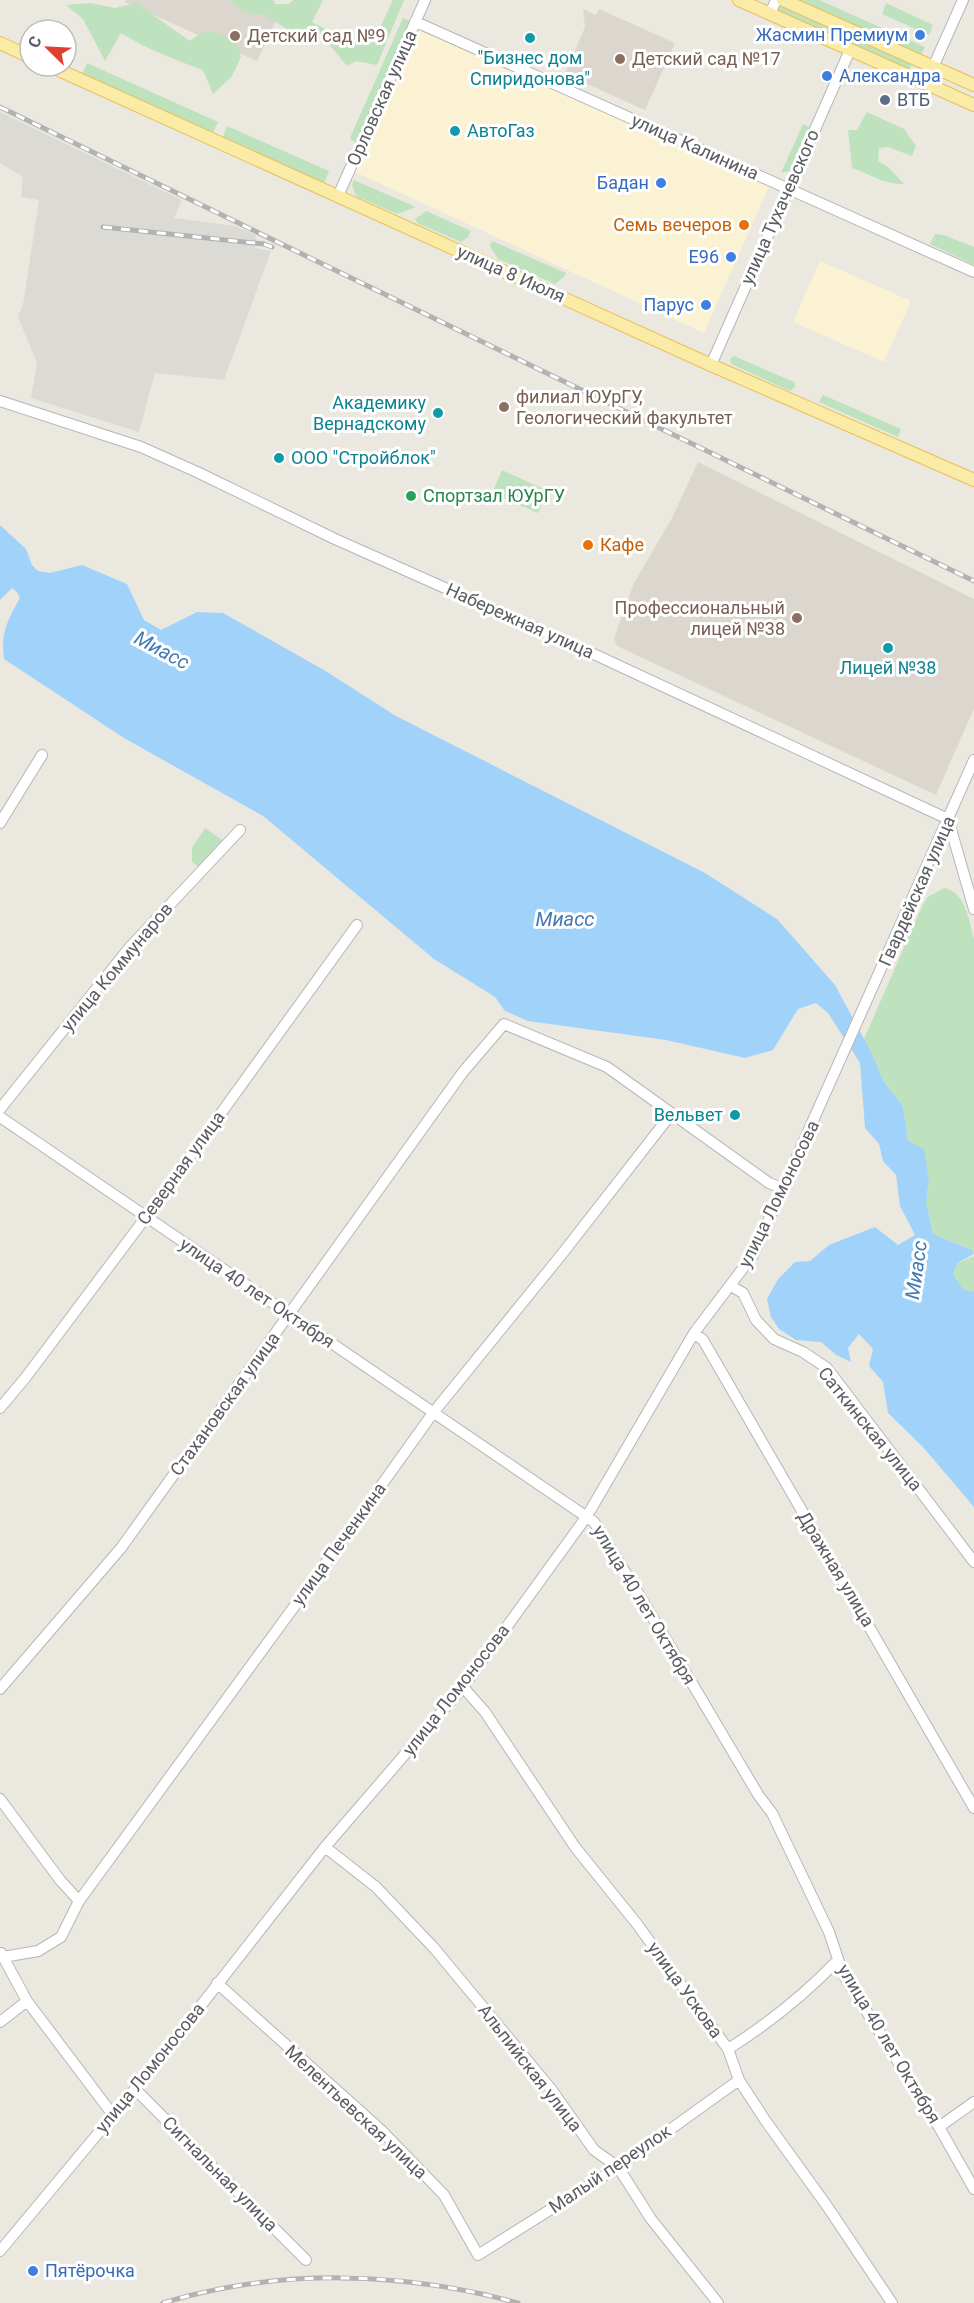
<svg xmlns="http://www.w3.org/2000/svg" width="974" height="2303" viewBox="0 0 974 2303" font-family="Roboto,sans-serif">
<rect width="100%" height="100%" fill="#ebe8e0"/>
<path fill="#fbf2d4" d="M418,26L770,184L704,333L353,171Z
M820,261L911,301L884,362L793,322Z"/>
<path fill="#dcdad4" d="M0,112L182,200L174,218L235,226L256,235L255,248L271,251L224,380L155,373L139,432L31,398L37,363L18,317L23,305L39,200L21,197L23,177L0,163Z"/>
<path fill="#dbd7ce" d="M125,0H254L280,12L257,61L124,2Z
M583,9L596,15L599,9L675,43L645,110L565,74L585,27Z
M698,462L974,599V708L936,795L617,646L614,638L634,583L672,518Z"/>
<path fill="#bde2bd" d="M228,0H273L275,4H289L293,0H323L312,22L348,41L373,43L393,0H404L377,65L356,61L347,66L328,43L287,29L261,13L256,15L242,10Z
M799,0H819L925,47L921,55Z
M90,3L115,8L136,3L190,41C209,26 217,32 237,43L241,57L232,76L213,94L203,70C175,60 147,49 121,33L105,61L83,19L66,5Z
M886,3L933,25L929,35L882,14Z
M779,5L911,64V67L909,69L777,10Z
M403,18L410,21L356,141H353L350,138Z
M87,63L218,122L213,133L82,74Z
M867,112L904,129L916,146L912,156L888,147L879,148L878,161L888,167L904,184C885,185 870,174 852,168L848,130H857Z
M803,124L810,127L789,171L781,173Z
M227,126L329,171L324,183L223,137Z
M354,180L416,207L397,214L356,196L352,185Z
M426,211L471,231L468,237L461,242L417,223L415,219Z
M935,234L944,235L974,247V265L930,244Z
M492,241L566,273L564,277L555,284L498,259L490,246Z
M734,356L794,382L795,387L790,391L731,364L730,359Z
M823,395L901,429L898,437L819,402Z
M502,470L548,491L538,513L492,493Z
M205,828L225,842L200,868L192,862V848Z
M944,888C966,892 969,921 974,939V1254L972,1250L933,1234L926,1201L929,1181L908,1141L903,1106L884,1082L864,1039L923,904L928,897Z
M974,1256V1292L972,1293L964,1290L953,1275L957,1263Z"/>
<path fill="#a1d3fa" d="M0,525L26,549L32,565L38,571L50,573L82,565L127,584L144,620L161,630L197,612L223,613L324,670L396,716L705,873L777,919L835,985L870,1050L884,1082L903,1106L908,1141L924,1149L929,1181L926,1201L933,1234L972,1250L974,1254L957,1263L953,1275L964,1290L974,1292V1507L923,1447L888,1413L883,1382L869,1366L873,1349L859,1334L848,1348L851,1362L836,1355L821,1342L796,1340L779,1329L771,1317L767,1299L778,1279L795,1262L810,1261L829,1245L875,1227L898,1245L915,1235L900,1206L896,1175L883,1161L879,1144L865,1128L860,1063L828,1013L816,1003L798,1009L773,1050L745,1058L666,1040L528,1021L505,1011L495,997L434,959L263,816L124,738L4,659C0,634 8,619 20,598L17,592L12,588L0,600Z"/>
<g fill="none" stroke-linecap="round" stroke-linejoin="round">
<defs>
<path id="minor" d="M770,14L776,0
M416,22L974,272
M926,83L963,0
M338,196L425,0
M711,365L850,50
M0,401L141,447L197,472L335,539L598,656L948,819L974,909
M0,823L42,755
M0,1109L130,947L240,830
M0,1117L594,1522C651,1612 704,1704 759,1796L772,1813L829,1932L843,1974L939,2127L974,2189
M731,1286L743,1293L756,1320L774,1339L803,1352L827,1368L974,1562
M694,1333L703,1340L974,1808
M0,1408L26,1377L146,1217L357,925
M463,1687L485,1712L575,1847L637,1924L728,2049L739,2080L765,2120L827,2206L892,2303
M0,1689L121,1548L463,1072L504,1024L607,1067L769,1183L784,1189
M0,1799L60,1880L79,1901
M325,1847L376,1887L434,1948L551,2089L594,2150L618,2167L651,2219L718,2303
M1,1953L27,2001L113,2115
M3,1957L38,1951L61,1937L79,1901L315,1578L433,1413L562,1254L672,1113
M217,1983L381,2130L444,2195L478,2255L618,2167L739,2080
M0,2022L27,2001
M728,2049C768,2024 805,1994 838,1960
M135,2089L306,2260
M939,2127L974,2102
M0,2251L145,2077L325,1847L463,1687L587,1516L694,1333L753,1255L974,760"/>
<path id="major" d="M739,0L974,105
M783,0L974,85
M0,43L30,57
M50,66L711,365L974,480"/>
</defs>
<use href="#minor" stroke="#b3b6ba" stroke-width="12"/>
<use href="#major" stroke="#e8c05b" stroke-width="14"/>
<use href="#minor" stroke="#fff" stroke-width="10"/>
<use href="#major" stroke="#faeca6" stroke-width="12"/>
<defs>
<path id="rail" d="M0,107L974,581
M103,227L264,244L272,247
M163,2303C278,2268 402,2271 518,2303"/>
</defs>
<use href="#rail" stroke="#b1b2b2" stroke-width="5"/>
<use href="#rail" stroke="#fff" stroke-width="3" stroke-dasharray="9" stroke-linecap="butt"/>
</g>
<g fill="#3f7fe0" stroke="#fff" stroke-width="2">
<circle cx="920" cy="35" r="6"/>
<circle cx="827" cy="76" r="6"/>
<circle cx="661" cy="183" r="6"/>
<circle cx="731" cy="257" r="6"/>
<circle cx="706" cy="305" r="6"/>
<circle cx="33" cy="2271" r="6"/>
</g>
<g fill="#8d6e63" stroke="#fff" stroke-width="2">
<circle cx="235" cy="36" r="6"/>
<circle cx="620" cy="59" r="6"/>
<circle cx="504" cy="407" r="6"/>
<circle cx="797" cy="618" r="6"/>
</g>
<g fill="#0f9aa8" stroke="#fff" stroke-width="2">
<circle cx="530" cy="38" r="6"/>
<circle cx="455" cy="131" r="6"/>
<circle cx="438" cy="413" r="6"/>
<circle cx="279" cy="458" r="6"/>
<circle cx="888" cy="648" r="6"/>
<circle cx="735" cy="1115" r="6"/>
</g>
<circle fill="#5c6f8a" stroke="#fff" stroke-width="2" cx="885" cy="100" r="6"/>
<g fill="#e8710a" stroke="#fff" stroke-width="2">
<circle cx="744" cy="225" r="6"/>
<circle cx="588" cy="545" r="6"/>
</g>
<circle fill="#2e9e5b" stroke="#fff" stroke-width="2" cx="411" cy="496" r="6"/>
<g text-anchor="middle" stroke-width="6" stroke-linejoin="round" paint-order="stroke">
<g font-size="18" fill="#366cbe" stroke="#fff" text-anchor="end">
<text x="908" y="41">Жасмин Премиум</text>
<text x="839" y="82" text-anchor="start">Александра</text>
<text x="649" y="189">Бадан</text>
<text x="719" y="263">E96</text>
<text x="694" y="311">Парус</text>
<text x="45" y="2277" text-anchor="start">Пятёрочка</text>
</g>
<g font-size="18" fill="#785e54" stroke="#fff" text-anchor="start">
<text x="247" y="42">Детский сад №9</text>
<text x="632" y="65">Детский сад №17</text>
<text x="516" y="403">филиал ЮУрГУ,<tspan x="516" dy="21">Геологический факультет</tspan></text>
<text x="785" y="614" text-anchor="end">Профессиональный<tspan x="785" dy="21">лицей №38</tspan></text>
</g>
<g font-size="18" fill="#0d838f" stroke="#fff">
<text x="530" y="64">"Бизнес дом<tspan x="530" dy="21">Спиридонова"</tspan></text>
<text x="467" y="137" text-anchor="start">АвтоГаз</text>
<text x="426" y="409" text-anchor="end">Академику<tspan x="426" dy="21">Вернадскому</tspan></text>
<text x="291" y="464" text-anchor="start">ООО "Стройблок"</text>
<text x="888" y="674">Лицей №38</text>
<text x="723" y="1121" text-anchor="end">Вельвет</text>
</g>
<g font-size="18" fill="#595c60" stroke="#fff">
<text transform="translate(382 98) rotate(-66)" y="6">Орловская улица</text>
<text transform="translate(695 147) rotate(24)" y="6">улица Калинина</text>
<text transform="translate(780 207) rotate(-66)" y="6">улица Тухачевского</text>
<text transform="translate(511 274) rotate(24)" y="6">улица 8 Июля</text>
<text transform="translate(520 621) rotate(24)" y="6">Набережная улица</text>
<text transform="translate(917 891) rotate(-66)" y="6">Гвардейская улица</text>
<text transform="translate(117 967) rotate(-50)" y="6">улица Коммунаров</text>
<text transform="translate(181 1168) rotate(-54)" y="6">Северная улица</text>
<text transform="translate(779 1194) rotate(-64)" y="6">улица Ломоносова</text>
<text transform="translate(257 1293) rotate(34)" y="6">улица 40 лет Октября</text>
<text transform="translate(225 1404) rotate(-54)" y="6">Стахановская улица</text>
<text transform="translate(870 1429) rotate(51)" y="6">Саткинская улица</text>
<text transform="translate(339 1544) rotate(-54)" y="6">улица Печенкина</text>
<text transform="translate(836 1569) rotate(59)" y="6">Дражная улица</text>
<text transform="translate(644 1605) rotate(59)" y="6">улица 40 лет Октября</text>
<text transform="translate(456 1690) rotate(-52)" y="6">улица Ломоносова</text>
<text transform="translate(685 1990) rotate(54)" y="6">улица Ускова</text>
<text transform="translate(889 2044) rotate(59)" y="6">улица 40 лет Октября</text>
<text transform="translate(150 2068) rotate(-51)" y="6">улица Ломоносова</text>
<text transform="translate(530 2068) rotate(52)" y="6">Альпийская улица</text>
<text transform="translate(356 2112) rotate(43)" y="6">Мелентьевская улица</text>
<text transform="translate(610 2169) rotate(-34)" y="6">Малый переулок</text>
<text transform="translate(220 2174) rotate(45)" y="6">Сигнальная улица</text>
</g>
<g font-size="18" fill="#4e5e75" stroke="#fff" text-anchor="start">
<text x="897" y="106">ВТБ</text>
</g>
<g font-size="18" fill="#c56008" stroke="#fff" text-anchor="end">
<text x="732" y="231">Семь вечеров</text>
<text x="600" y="551" text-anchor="start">Кафе</text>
</g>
<g font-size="18" fill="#27864d" stroke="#fff" text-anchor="start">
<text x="423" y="502">Спортзал ЮУрГУ</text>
</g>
<g font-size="20" font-style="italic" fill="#437ab2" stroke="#fff">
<text transform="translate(162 650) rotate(28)" y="7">Миасс</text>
<text x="565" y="926">Миасс</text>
<text transform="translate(916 1270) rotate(-82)" y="7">Миасс</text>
</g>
</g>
<g transform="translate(48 48) rotate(294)"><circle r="28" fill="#ffffff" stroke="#bdbebf" stroke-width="1.5"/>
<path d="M0-4.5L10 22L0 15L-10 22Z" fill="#de3f32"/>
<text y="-9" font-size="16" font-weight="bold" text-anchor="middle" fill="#595c60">С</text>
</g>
</svg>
